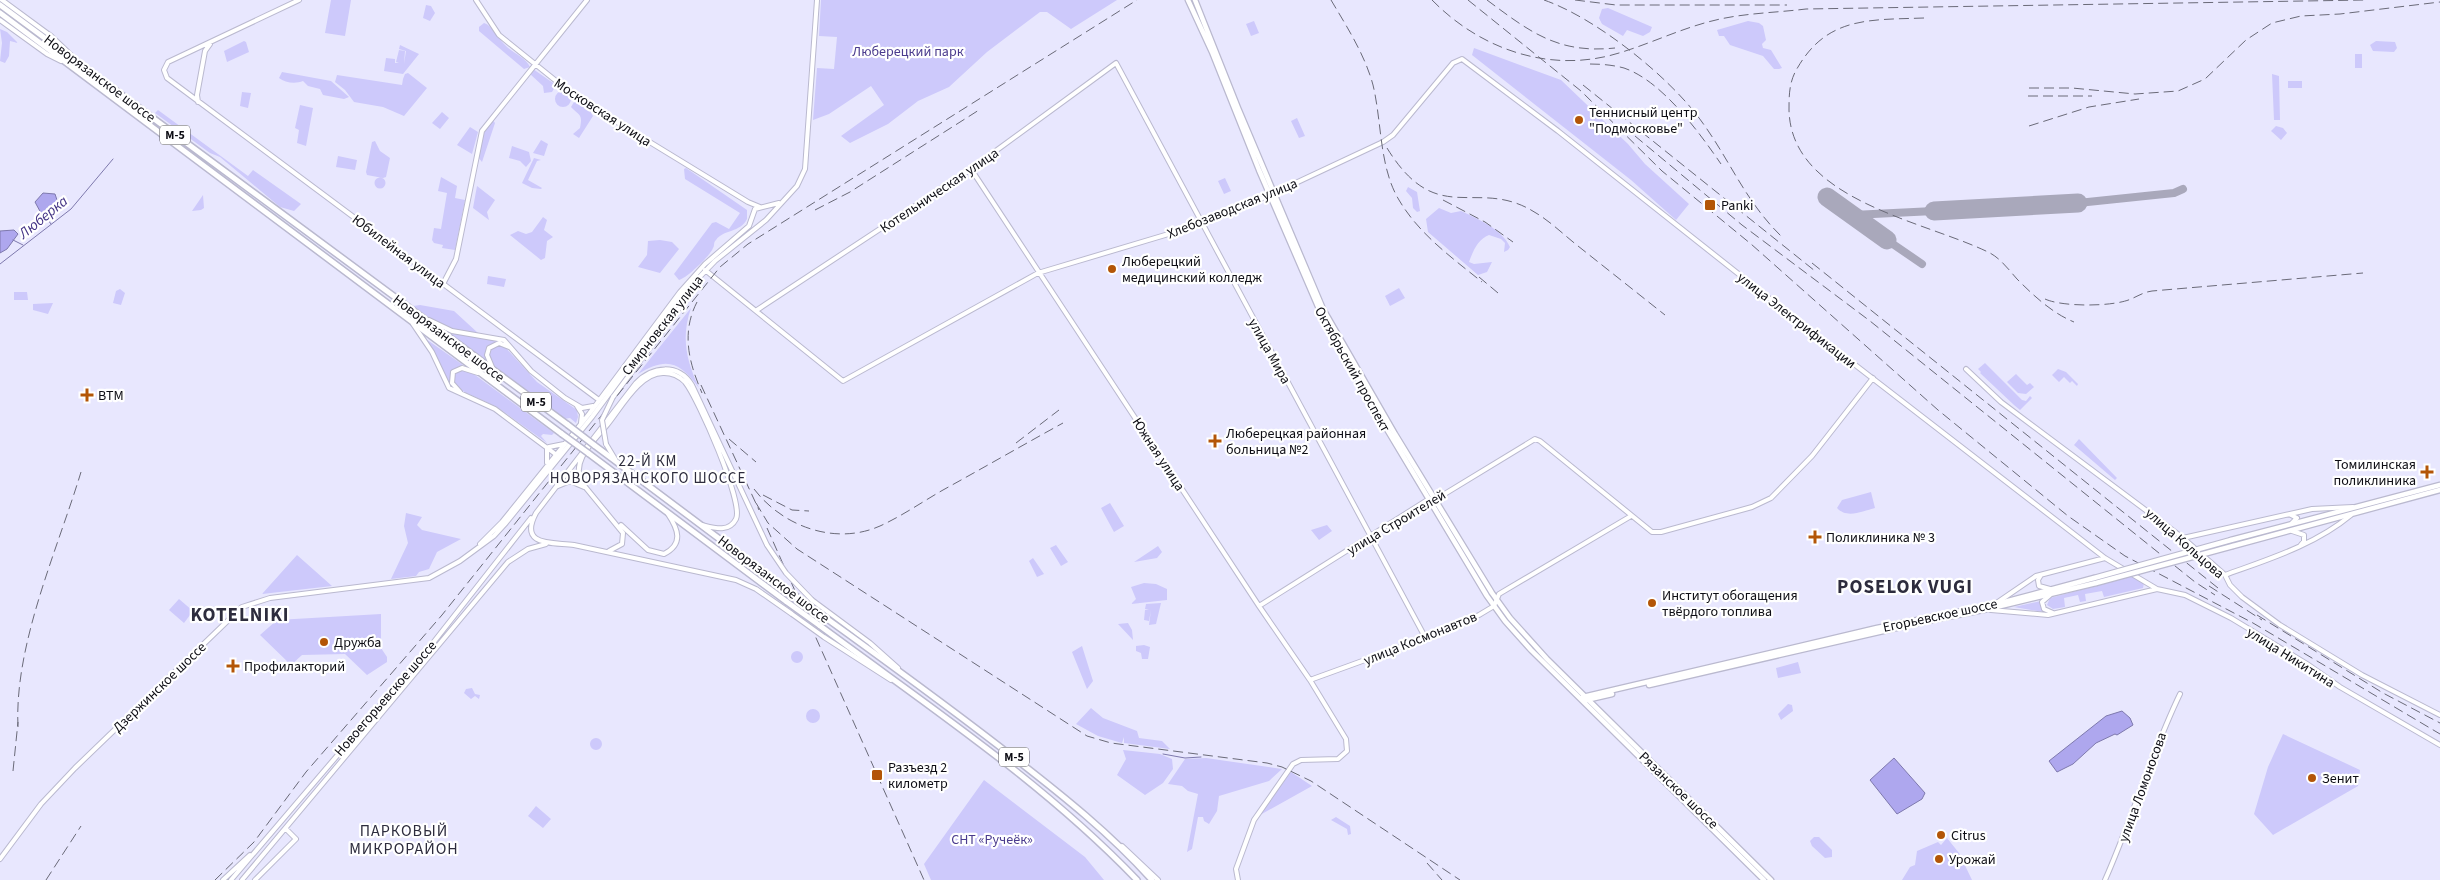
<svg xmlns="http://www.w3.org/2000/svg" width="2440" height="880" viewBox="0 0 2440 880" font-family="'Source Sans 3',sans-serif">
<rect width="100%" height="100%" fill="#e8e7fe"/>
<path fill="#cdc9fb" d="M331,0H351L345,36L325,33Z
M821,0H1117L1071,29L1047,12H1040L987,52L949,87L918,101L888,124L850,143L841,136L884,105L871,86L829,114L813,120L817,68L834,69L837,37L819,36Z
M426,5L431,6L435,13L430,21L423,18Z
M1608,8L1652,27L1650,32L1643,36L1627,30L1623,36L1602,24L1599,18L1602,9Z
M1254,21L1259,33L1251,36L1246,24Z
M1748,21L1759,23L1763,26L1766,40L1762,44L1763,48L1771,50L1782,68L1779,69H1774L1763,56L1730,45L1724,36H1719L1717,30Z
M484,23C492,25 499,40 506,46C513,53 526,58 530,67L524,69L479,31V27Z
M0,29L7,32L18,43L10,41L9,56L5,63L0,61L2,43Z
M244,41L246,42L249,52L227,62L224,51Z
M2376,41L2395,42L2397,48L2394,52L2373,51L2370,45Z
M400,45L419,54L403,74L384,71L386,58L395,59V63H399L396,62L399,50L405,51L404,64L406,51L399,49Z
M1474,48L1561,80L1628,144L1645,164L1689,204L1676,220L1631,180L1472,55Z
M2355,54H2362V68H2355Z
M533,69L556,85L552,92L544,93L543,86L530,74Z
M282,72L331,81L349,97L344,99L323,95L320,89L308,86L303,81C296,84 285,83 279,78Z
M408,73L427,88L404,116L383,107L354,102L345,90L335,82L337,75L402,85L403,79L396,77L403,79L405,74Z
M2272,74L2279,76L2280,120H2274Z
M2288,81H2302V88H2288Z
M555 99a8 8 0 1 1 16 0a8 8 0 1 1-16 0Z
M242,92L251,93L248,108L240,106Z
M577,101L588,108L593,116L579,138L573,134L580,128C583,113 579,116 571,107L574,102Z
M300,105L313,108L306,146L297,143L299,130L295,128Z
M158,110L248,176L253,170L301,204L294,211L280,207L220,157L210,153L155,113Z
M442,112L449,118L440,129L432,123Z
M1297,118L1305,136L1299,138L1291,121Z
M492,119L495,123L482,162L478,157L484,131Z
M2276,126L2283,128L2287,133L2281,140L2271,131Z
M470,127L478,132L472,154L457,145Z
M541,140L548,144L544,156L533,153Z
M375,141L380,151L390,158L386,177L383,178L367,175L366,172L372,142Z
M512,146L529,152L531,161L526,167L520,161L509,158Z
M338,156L357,160L355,170L336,167Z
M534,158L541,160L537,161L528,180L542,188L541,189L532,188L522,183Z
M686,168L747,210V219C740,233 724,229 716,240C713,243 715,245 713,248C710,256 687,278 679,280L674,274L712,223L716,222L729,229L740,213L685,179L684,169Z
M441,177L457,186L455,198L465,200L455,250L442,248L443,245L434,243L432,240L434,228L441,229L447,193L438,191Z
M374.5 183a5.5 5.5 0 1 1 11 0a5.5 5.5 0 1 1-11 0Z
M1225,178L1231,191L1224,194L1218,181Z
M477,186L495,200L487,212L489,220L473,208Z
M1408,187L1417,192L1420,211L1417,212L1413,208L1412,198L1406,191Z
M203,195L204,208L201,210L192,211Z
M1439,208L1451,213L1461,211C1478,219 1502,229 1510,247L1508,250L1504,252L1505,243L1501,239L1489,235C1478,239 1473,251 1469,262L1474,264L1492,262L1487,272L1478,275L1428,232L1426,219Z
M543,217L547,220L544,230L553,237L547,241L545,258L541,260L510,235L518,231L526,234L532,232Z
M660,240L672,242L679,249L660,273L638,267L647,255L648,241Z
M488,276L506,279L504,287L487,284Z
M1399,288L1405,298L1390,306L1385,296Z
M120,289L125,293L121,305L113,303L116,291Z
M14,292H27L28,300H14Z
M53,303L48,314L33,310V304Z
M420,305L454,311L478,333C453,333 433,321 413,306Z
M691,308C681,337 686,360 699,388C680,362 667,356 638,374Z
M447,332L499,341L487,347L485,360Z
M426,339L463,365L456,368L450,374L451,387Z
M497,345L504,346L537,382L577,410L578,417L576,423L570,418L564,419L493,365L488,357L489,350Z
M1985,363L2022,400L2026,401L2030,396L2032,398L2020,410L2014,405L1980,373L1981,372L1978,369Z
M2058,369L2066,372L2078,384L2077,386L2072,381L2070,383L2064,377L2059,382L2052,375Z
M461,370L471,372L554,433L552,435L543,434L541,436L547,443L497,407L458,389L454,385L453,376Z
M2016,374L2027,385L2030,383L2034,387L2026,394L2018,393L2007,382Z
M2079,439L2117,478L2115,480L2074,445Z
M1871,492L1875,508C1863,511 1847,519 1837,508L1842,500Z
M1110,503L1124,526L1114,532L1101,508Z
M406,513L422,517L417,525L422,530L461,539L437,552L429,569L419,572L416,576L391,579L408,543L404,526Z
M1327,525L1332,531L1319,540L1311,530Z
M1056,545L1068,562L1061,566L1050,548Z
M1158,546L1162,552L1157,558L1134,562Z
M297,555L332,586L262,594Z
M1033,558L1044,574L1037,577L1029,561Z
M2134,576L2144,583L2143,588L2104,597L2102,591L2085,594L2086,601L2080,602L2078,595L2064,598L2065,607L2053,609L2047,605L2050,598Z
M1144,583L1156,584L1167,589V600L1131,604L1136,599L1131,587Z
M179,599L193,611L184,623L169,610Z
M2041,601L2043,612L2014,607Z
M1161,603L1156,624L1149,625L1151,610L1149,621L1144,620L1145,610H1149L1145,609L1146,604Z
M381,614V648L387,657V662L367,675L345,654L302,655L291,665L260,635L277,620Z
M1128,623L1132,630L1133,640L1118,624Z
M1144,645L1150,647L1148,659H1142L1141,653L1136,651V646Z
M1082,646L1093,681L1087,689L1072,652Z
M791 657a6 6 0 1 1 12 0a6 6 0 1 1-12 0Z
M1798,662L1801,673L1778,678L1776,668Z
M472,688L475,694L480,695L479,699L475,696L471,699L464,693L466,689Z
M1788,704L1792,705L1793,711L1781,720L1778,714Z
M1091,708L1103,718L1137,731L1139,738L1162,741L1170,749L1124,743V737L1122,743L1098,736L1076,724Z
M806 716a7 7 0 1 1 14 0a7 7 0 1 1-14 0Z
M2283,734L2360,770L2358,786L2273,835L2254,814L2268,767Z
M590 744a6 6 0 1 1 12 0a6 6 0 1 1-12 0Z
M1123,750L1160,754L1172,759L1173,769L1163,783L1145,795L1117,775L1126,759Z
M1206,758L1282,769L1269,781L1219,796L1217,811L1209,824L1204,821L1203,817H1198L1192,849L1187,852L1198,794L1188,791L1182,786L1168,784L1185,759Z
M1291,772L1312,786L1260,815V814Z
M984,780L1085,857L1104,880H931L924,864Z
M536,806L551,819L543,828L528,816Z
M1336,817L1350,826L1351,834L1348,835L1347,829L1331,820Z
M1814,837H1819L1832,850V857L1825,858L1812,846L1810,841Z
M1947,838L1959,853L1972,880H1902L1910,867L1915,865L1917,851L1938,842L1941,845Z"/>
<path fill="#aea7ee" stroke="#7e79ad" d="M43,193L55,194L58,203L63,206L47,215H42L35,202Z
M14,230L18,234L7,249L0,253V231Z
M2122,711L2130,718L2133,725L2117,735L2115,734L2096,743L2073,764L2057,772L2049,761L2106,716Z
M1894,758L1925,793L1922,799L1897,814L1870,780Z"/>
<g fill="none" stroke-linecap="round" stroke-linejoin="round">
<path stroke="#7e79ad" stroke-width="1" d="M45,216L51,224
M13,240L23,245
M0,264L71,209L113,159
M1163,754L1185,758L1201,757"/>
<path stroke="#a9a8bb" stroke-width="8" d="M2078,203L2174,193L2183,189
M1853,215L1934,211
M1887,240L1922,264"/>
<path stroke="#a9a8bb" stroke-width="19" d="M1827,197L1887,240
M1934,211L2078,203"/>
<defs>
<path id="secondary" d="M2,0L51,36L71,55
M299,0L168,62L164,70L167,78L599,400
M476,0L499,35L576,97L748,202L760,207
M0,20L47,54L61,61
M198,102L197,95L205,51L210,44
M971,169L1259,606L1310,680L1346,739L1347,751L1338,759L1301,760L1293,764L1254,820L1236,869L1238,880
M705,270L843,381L1038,273L1202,224L1270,195L1383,142L1393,135L1453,63L1462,59L1558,131L1779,306L2105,558L2157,589L2185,595L2231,618L2307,664L2340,687L2440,745
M443,284L456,259L482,131L587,0
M757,310L971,169L1116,63L1425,637
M429,320L452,331L504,340L531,371L565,398L582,408L593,406
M413,324L432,352L449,388L495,409L558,456
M492,367L487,355L489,348L499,343L509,347
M1966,369L2001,402L2183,538L2225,575L2230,585L2242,597L2280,625L2362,675L2440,715
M460,392L452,383L453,372L462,368L478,373
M613,397L687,298L695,283
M577,406L582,414L581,423
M606,444L615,459
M549,447L564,444
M547,448V463
M558,486L570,481L584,487
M2291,515L2297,518L2292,523
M621,525L648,550L664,554C684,544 678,529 668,514
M2292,531L2304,535V541L2300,546
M2183,538L2312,509L2353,507
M480,544L502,522L589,414L680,292L705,264L749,226L755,209L779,203
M767,545L692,385C678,363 652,366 636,383L536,513C518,547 553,542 574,545L736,580L756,589L792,614
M609,551L622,544L623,533L582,483C570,461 594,441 607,425C621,408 640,372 664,373C672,373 680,377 685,382C698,398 744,503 736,519C729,533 714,528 702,525
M2041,575L2038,580L2039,586L2050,589
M2225,575C2269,559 2315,545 2351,515
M2050,595L2042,602L2044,609L2053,613
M812,600L870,643L898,668
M1998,602L2036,576L2105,558
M1259,606L1429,499L1438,498L1535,439L1540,441L1652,532H1661L1752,507L1771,498L1812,456L1873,378
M1991,610L2048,615L2157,589
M824,637L891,680
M1310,680L1431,636L1479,615L1494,606L1499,594L1631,516
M1122,846L1158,880
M0,859L41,804L75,768L242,607L270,598L429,578L460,561L494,536L505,524L592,417L683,294L715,261L766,220L797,186L805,169L806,155L817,0
M223,880L250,855
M231,880L429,648L531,518
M242,880L508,562L528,549L546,544
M255,880L296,839L286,829
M2105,880C2132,819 2151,754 2180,694"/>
<path id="primary" d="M1188,0L1212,52L1259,170L1320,311L1373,406L1487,596L1505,621L1531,650L1764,880
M1195,0L1238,108L1323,309L1395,434L1492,593L1510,618L1547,659L1771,880
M2231,540L2440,485
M2233,546L2440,490
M1917,623L1988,609L2096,583
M1649,685L1905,626
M1583,697L1877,628L1993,605L2094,578
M1586,700L1612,694"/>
<path id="highway" d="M0,5L568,425
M0,13L562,434
M594,445L781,585
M588,453L787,602
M812,608C880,657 948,706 1013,757C1062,795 1111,834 1152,880
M819,625C928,706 1043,782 1137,880"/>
</defs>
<use href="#secondary" stroke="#bab9cf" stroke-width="6"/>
<use href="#primary" stroke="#bab9cf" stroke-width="7"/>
<use href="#highway" stroke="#bab9cf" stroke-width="8"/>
<use href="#secondary" stroke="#fff" stroke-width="4"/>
<use href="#primary" stroke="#fff" stroke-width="4.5"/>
<use href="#highway" stroke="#fff" stroke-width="5"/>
<path stroke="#6a6a78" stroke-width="1" stroke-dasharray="10 5" stroke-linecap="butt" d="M1331,0C1347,27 1365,55 1373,85C1382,122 1379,167 1399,200C1419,234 1451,257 1482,282
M1432,0C1481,50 1551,74 1619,53C1649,44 1678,30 1708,22C1740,13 1774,13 1806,9L2366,0
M1468,0L1581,91L1662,171L1751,244L1938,410L2068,516L2125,556L2253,623L2440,734
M1487,0C1530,32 1558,54 1615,48
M1544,0C1596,18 1670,77 1702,122C1731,162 1745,201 1782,237
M1575,0L1616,5H1787
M1924,18C1871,20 1828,16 1798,67C1789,81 1789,95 1789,110C1791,201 1926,221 1990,253C2001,259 2009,270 2017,279C2034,296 2052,313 2074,322
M1590,64C1601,64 1613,65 1624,68C1662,81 1699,132 1721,164
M1583,85L1815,271
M2029,88H2072L2135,94L2178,91L2205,79L2246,40L2272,23L2301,16L2340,14L2440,2
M2028,96H2092
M2029,126L2089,107L2139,99
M1635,136L1742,225L1870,321L2195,582L2215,595
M1387,148C1438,231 1477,175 1536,213C1551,222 1564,235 1578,246C1607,269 1636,292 1665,315
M1443,200L1485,222L1513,242
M815,210L850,192L979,110
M1812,263L2218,588
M1479,277L1498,293
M2045,299C2062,307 2113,307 2131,299C2138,296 2144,292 2152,291L2363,273
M697,302C681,333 689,363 702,393
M701,385L759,510
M729,439L756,462
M1016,443L1059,410
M754,489C782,526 835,546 880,526C902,516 922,502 943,490C983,468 1023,445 1063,423
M763,495L792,510L809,511
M756,503L768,523L797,549L1087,736L1111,743L1267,763L1282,767L1311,781L1460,880
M767,528L924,880
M2209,586L2262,620
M2257,615L2383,693L2440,723
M18,727C14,645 57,551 81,472
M13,771L18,722
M1427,863L1442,880
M46,880L81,826
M215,880L254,842L306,772L442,615L720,267L748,244L1137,0"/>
<defs>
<path id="secondary-bridge" d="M606,444L602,420L613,397
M767,545L786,573L812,600
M792,614L824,637"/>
<path id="primary-bridge" d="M2094,578L2231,540
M2096,583L2233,546"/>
<path id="highway-bridge" d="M568,425L594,445
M562,434L588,453
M781,585L812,608
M787,602L819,625"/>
</defs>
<use href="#secondary-bridge" stroke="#bab9cf" stroke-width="6" stroke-linecap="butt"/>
<use href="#primary-bridge" stroke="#bab9cf" stroke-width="7" stroke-linecap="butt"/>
<use href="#highway-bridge" stroke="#bab9cf" stroke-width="8" stroke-linecap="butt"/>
<use href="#secondary-bridge" stroke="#fff" stroke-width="4"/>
<use href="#primary-bridge" stroke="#fff" stroke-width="4.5"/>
<use href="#highway-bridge" stroke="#fff" stroke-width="5"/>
</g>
<g fill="#b35507" stroke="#fff" stroke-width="2">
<circle cx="1579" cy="120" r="5"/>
<rect x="1704" y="199" width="12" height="12" rx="2.5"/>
<circle cx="1112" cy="269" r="5"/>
<path d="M84.5 387.5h5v5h5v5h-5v5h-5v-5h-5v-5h5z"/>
<path d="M1212.5 433.5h5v5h5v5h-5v5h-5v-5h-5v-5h5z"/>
<path d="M2424.5 464.5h5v5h5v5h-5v5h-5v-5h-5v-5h5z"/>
<path d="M1812.5 529.5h5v5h5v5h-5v5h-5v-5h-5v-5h5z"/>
<circle cx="1652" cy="603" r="5"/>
<circle cx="324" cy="642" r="5"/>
<path d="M230.5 658.5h5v5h5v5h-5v5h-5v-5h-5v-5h5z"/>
<rect x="871" y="769" width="12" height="12" rx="2.5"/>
<circle cx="2312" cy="778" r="5"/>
<circle cx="1941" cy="835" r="5"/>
<circle cx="1939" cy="859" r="5"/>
</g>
<g text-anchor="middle" stroke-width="4.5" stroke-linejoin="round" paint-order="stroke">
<g fill="#fff" stroke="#56565a" stroke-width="1">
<rect x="160" y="125.5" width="30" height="19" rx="4"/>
<rect x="521" y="392.5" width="30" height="19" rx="4"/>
<rect x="999" y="747.5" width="30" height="19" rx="4"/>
</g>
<g font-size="12" font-weight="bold" fill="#0d0d14">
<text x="175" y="139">М-5</text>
<text x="536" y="406">М-5</text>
<text x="1014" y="761">М-5</text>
</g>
<g font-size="14" fill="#4a3b8d" stroke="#fff">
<text x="908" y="56">Люберецкий парк</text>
<text x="992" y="844">СНТ «Ручеёк»</text>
</g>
<g font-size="14" fill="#0d0d14" stroke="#fff">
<text transform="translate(100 78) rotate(37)" y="5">Новорязанское шоссе</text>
<text transform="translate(603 112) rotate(33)" y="5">Московская улица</text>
<text transform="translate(939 190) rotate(-34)" y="5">Котельническая улица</text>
<text transform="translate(1232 208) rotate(-22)" y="5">Хлебозаводская улица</text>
<text transform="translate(399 251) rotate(37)" y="5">Юбилейная улица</text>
<text transform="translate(1797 320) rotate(38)" y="5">улица Электрификации</text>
<text transform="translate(662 325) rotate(-52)" y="5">Смирновская улица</text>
<text transform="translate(449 338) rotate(37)" y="5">Новорязанское шоссе</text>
<text transform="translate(1270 351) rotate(61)" y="5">улица Мира</text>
<text transform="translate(1353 369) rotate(61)" y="5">Октябрьский проспект</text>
<text transform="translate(1159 454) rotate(57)" y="5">Южная улица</text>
<text transform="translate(1396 522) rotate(-31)" y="5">улица Строителей</text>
<text transform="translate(2185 543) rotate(41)" y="5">улица Кольцова</text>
<text transform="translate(774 579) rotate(37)" y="5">Новорязанское шоссе</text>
<text transform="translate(1940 615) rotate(-12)" y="5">Егорьевское шоссе</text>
<text transform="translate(1420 638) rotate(-22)" y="5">улица Космонавтов</text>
<text transform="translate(2291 657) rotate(32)" y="5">улица Никитина</text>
<text transform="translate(159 687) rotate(-44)" y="5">Дзержинское шоссе</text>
<text transform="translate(385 698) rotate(-49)" y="5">Новоегорьевское шоссе</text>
<text transform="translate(2142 787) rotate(-70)" y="5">улица Ломоносова</text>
<text transform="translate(1679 790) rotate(44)" y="5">Рязанское шоссе</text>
</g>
<g font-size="14" fill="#0d0d14" stroke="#fff" text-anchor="start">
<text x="1589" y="117">Теннисный центр<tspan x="1589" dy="16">"Подмосковье"</tspan></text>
<text x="1721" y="210">Panki</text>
<text x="1122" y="266">Люберецкий<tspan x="1122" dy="16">медицинский колледж</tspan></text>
<text x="98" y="400">ВТМ</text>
<text x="1226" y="438">Люберецкая районная<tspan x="1226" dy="16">больница №2</tspan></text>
<text x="2416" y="469" text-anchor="end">Томилинская<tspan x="2416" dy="16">поликлиника</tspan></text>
<text x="1826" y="542">Поликлиника № 3</text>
<text x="1662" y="600">Институт обогащения<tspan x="1662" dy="16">твёрдого топлива</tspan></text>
<text x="334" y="647">Дружба</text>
<text x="244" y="671">Профилакторий</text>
<text x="888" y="772">Разъезд 2<tspan x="888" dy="16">километр</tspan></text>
<text x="2322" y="783">Зенит</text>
<text x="1951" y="840">Citrus</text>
<text x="1949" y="864">Урожай</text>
</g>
<g font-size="15" font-style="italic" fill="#433385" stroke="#fff">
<text transform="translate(43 217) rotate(-39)" y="5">Люберка</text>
</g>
<g font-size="15" letter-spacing="1" fill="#2d2c3d" stroke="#fff">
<text x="648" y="466">22-Й КМ<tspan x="648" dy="17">НОВОРЯЗАНСКОГО ШОССЕ</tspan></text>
</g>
<g font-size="16" letter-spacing="1" fill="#2d2c3d" stroke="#fff">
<text x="404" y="836">ПАРКОВЫЙ<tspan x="404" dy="18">МИКРОРАЙОН</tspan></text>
</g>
<g font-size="19" font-weight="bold" letter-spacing="1" fill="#2d2c3d" stroke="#fff">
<text x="1905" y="593">POSELOK VUGI</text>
<text x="240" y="621">KOTELNIKI</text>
</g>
</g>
</svg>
